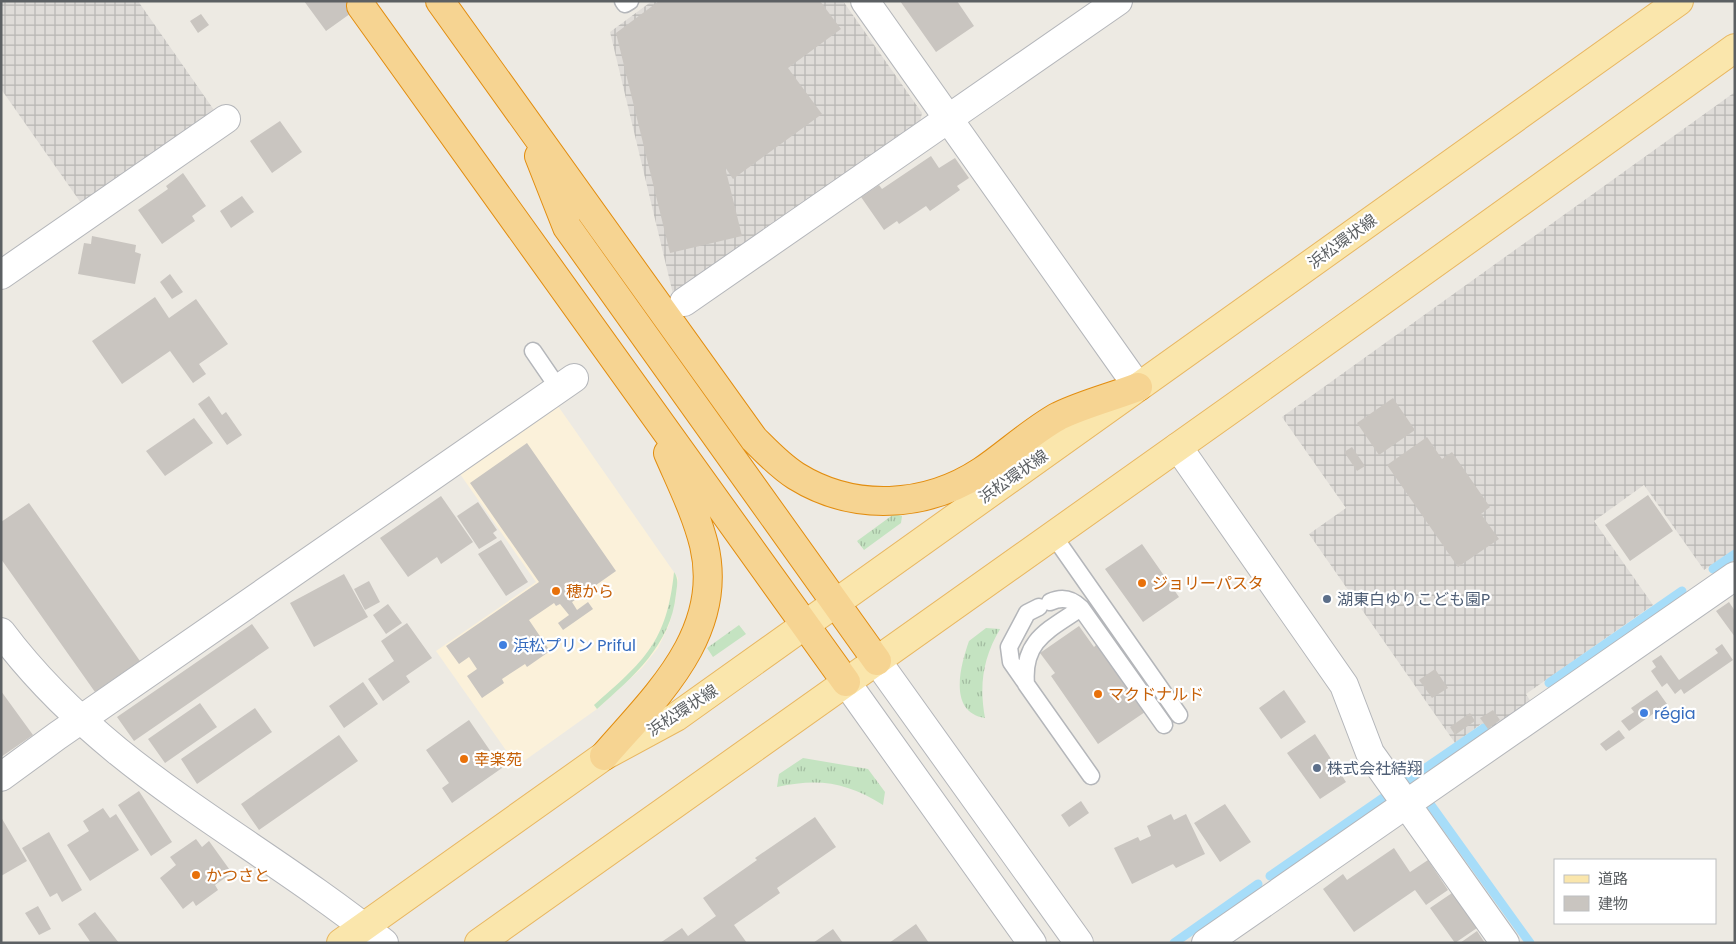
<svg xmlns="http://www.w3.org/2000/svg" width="1736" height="944" viewBox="0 0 1736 944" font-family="Poppins,'Noto Sans JP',sans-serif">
<defs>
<pattern id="industrial-grid" width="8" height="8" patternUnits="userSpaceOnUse" patternTransform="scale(1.25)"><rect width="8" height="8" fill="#dfdcd8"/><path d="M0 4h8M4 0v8" fill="none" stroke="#b8b6b3"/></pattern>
<pattern id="grass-tufts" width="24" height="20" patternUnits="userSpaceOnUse" patternTransform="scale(1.25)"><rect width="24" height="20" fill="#c4e3c1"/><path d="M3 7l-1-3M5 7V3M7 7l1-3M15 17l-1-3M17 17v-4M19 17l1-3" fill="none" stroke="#a2bba0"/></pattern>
</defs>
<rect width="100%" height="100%" fill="#edeae3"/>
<path fill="#fbf1da" d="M558,406L678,578L675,602L669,625L658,648L642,668L597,709L517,766L436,651L536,582L460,474Z"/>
<path fill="url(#industrial-grid)" d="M1,1H138L214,110L81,203L1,89Z
M652,1H843L922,113L920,122L673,294L610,32Z
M1735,92V549L1704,570L1644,485L1594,521L1653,605L1526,694L1531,702L1487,732L1481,724L1455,743L1309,534L1346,508L1282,417Z"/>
<path fill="url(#grass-tufts)" d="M894,514L902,516L901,523L864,550L857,541Z
M674,572C679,579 677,585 676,594C671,645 633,677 597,709L594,705C644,661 667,642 674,572Z
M739,625L746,634L713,657L707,648Z
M986,628L1000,629C983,658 979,685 985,718C948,712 960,667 969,641Z
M803,758L868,769L885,792L883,805C846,782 819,778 777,787L779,774Z"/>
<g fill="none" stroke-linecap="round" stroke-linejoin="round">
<path stroke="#a7ddf9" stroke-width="9" d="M1713,569L1735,554
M1549,683L1682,591
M1408,780L1484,728
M1430,804L1530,943
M1270,876L1383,798
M1174,943L1258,884"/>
</g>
<path fill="#c9c5c0" d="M304,1H368L326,31Z
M659,1H820L841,29L788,68L822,114L733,179L725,167L742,236L670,253L616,33Z
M900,1H957L974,26L936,52Z
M201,14L209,25L198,33L190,21Z
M280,121L302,152L272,173L250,141Z
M931,156L939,168L955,158L969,178L957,186L960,190L930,211L926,206L899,224L897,221L884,230L861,197L879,185L882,189Z
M183,173L206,206L192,216L195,221L162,244L138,210L168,189L166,186Z
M242,196L254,212L231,228L220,211Z
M92,236L136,245L135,252L141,254L135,284L78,274L84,243L91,244Z
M170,274L183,292L172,299L160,282Z
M155,297L169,318L196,299L228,344L199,364L206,374L193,383L170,351L122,384L92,341Z
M209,396L222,415L226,412L242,435L227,445L198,404Z
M1393,398L1415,430L1379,455L1357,423Z
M194,418L213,443L165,476L146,451Z
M1427,437L1442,459L1452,452L1490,507L1481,514L1499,539L1458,567L1387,465Z
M527,443L616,571L572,602L577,610L588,602L593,609L563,630L558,623L569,615L560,604L556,606L554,603L529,620L550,651L527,667L525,664L502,679L504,683L482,698L467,676L477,669L469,657L459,664L446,646L539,582L470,483Z
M1352,447L1365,466L1357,471L1344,452Z
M1648,495L1673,531L1630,561L1605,525Z
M441,496L473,542L441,564L437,557L408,577L380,538Z
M478,502L497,530L493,533L497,538L479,549L457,516Z
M29,503L140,661L95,692L1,559V522Z
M501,540L528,582L506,596L478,554Z
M1142,544L1179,597L1143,622L1105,569Z
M344,574L368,617L314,647L290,603Z
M369,581L380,602L365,610L354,589Z
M1729,602L1735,611V637L1716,611Z
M388,604L402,623L386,634L373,615Z
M407,623L432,658L406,676L410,682L383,701L368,679L394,661L381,641Z
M252,624L269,648L134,741L117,717Z
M1079,626L1094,647L1097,644L1145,712L1098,744L1051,676L1055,673L1040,653Z
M1722,644L1733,660L1684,694L1681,689L1675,694L1667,683L1662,687L1651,671L1656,667L1652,661L1661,655L1679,680L1718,653L1715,649Z
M1435,669L1448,688L1432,698L1419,680Z
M363,682L378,704L344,728L329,706Z
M1284,690L1306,722L1281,739L1259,708Z
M1657,690L1667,704L1629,731L1621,721L1634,712L1631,708Z
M1,691L33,735L1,757Z
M200,703L217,727L165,763L148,739Z
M255,708L272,732L197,784L181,759Z
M1493,710L1500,720L1488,729L1480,718Z
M1470,713L1475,721L1455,735L1450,727Z
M469,720L502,768L452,803L442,788L449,783L426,750Z
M1619,730L1625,738L1606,751L1600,744Z
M1315,734L1346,782L1320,799L1287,753Z
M339,735L358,761L259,830L241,804Z
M139,791L172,842L151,856L118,805Z
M1081,801L1089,813L1069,827L1061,815Z
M1225,804L1251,842L1220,862L1194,823Z
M103,808L110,818L116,814L139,850L90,881L67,845L89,831L83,821Z
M1171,814L1174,820L1186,814L1205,854L1176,868L1173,864L1132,884L1114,848L1138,837L1140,841L1151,836L1147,826Z
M1,817L27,861L1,876Z
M815,817L836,847L777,888L780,893L734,925L747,943H660L682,928L688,936L716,916L703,898L757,860L755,858Z
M49,832L82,890L62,902L57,893L50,897L22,848Z
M196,839L202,847L209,841L232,873L215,885L218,890L196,906L193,901L183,909L160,878L176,865L170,857Z
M1394,848L1410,872L1428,860L1448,890L1426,905L1415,890L1354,932L1323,889L1343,874L1347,880Z
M1452,893L1477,928L1455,943L1430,908Z
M38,906L51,929L39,935L25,913Z
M95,912L119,943H91L78,924Z
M916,924L929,943H889Z
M833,929L843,943H813Z
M1477,931L1485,943H1460Z"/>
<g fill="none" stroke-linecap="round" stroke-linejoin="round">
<defs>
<path id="service" d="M623,1L625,4L630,1
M533,351L559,389
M1053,535L1179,715
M1050,602C1063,596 1072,599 1081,608L1164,725
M1081,608C1049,630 1022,640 1026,684L1091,776
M1025,682L1011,662L1009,647L1027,613L1039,607"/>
<path id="minor" d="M865,1L1138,387
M1,275L226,119
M684,302L1118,1
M1178,447L1344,685L1370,753L1505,943
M1,777L57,736L574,378
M1206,943L1735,576"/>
<path id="tertiary" d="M1,632C105,771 253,837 384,943
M877,661L1079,943
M846,682L1032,943"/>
<path id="primary" d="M341,943L604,756L676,717L1679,1
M479,943L1237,405L1735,48"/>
<path id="motorway" d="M440,1L754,439C767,452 780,466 796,476C854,512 926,508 982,471C1006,455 1034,429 1059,416C1084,404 1112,397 1138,387
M361,6L846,682
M539,156L567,227L877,661
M604,756C656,696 725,633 704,545C696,513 681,483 668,453"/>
</defs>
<use href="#service" stroke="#b4b6ba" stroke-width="19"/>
<use href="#minor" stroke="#b4b6ba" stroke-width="30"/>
<use href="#tertiary" stroke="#b4b6ba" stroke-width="30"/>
<use href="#primary" stroke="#e8b762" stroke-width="30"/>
<use href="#motorway" stroke="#e28d0f" stroke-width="30"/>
<use href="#service" stroke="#fff" stroke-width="16"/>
<use href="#minor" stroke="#fff" stroke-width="28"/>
<use href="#tertiary" stroke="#fff" stroke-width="28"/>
<use href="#primary" stroke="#fae6ac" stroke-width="28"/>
<use href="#motorway" stroke="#f6d492" stroke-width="28"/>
</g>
<g fill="#e8710a" stroke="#fff" stroke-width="2">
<circle cx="1142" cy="583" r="5"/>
<circle cx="556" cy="591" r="5"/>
<circle cx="1098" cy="694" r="5"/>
<circle cx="464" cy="759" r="5"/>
<circle cx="196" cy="875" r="5"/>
</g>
<g fill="#5c6f8a" stroke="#fff" stroke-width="2">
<circle cx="1327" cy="599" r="5"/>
<circle cx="1317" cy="768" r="5"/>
</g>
<g fill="#3f7fe0" stroke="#fff" stroke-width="2">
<circle cx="503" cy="645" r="5"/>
<circle cx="1644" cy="713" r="5"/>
</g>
<g text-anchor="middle" stroke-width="4.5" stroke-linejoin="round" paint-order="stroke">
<g font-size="16" fill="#5c6063" stroke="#fff">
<text transform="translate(1342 241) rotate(-36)" y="6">浜松環状線</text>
<text transform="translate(1013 476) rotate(-35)" y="6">浜松環状線</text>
<text transform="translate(682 710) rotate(-33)" y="6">浜松環状線</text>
</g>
<g font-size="16" fill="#c56008" stroke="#fff" text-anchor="start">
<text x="1152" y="589">ジョリーパスタ</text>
<text x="566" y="597">穂から</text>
<text x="1108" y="700">マクドナルド</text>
<text x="474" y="765">幸楽苑</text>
<text x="206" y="881">かつさと</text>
</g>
<g font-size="16" fill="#4e5e75" stroke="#fff" text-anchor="start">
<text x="1337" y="605">湖東白ゆりこども園P</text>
<text x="1327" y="774">株式会社結翔</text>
</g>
<g font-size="16" fill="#366cbe" stroke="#fff" text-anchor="start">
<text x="513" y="651">浜松プリン Priful</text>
<text x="1654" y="719">régia</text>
</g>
</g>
<rect width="1736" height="944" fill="none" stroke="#5c6063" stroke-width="5"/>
<rect x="1554" y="859" width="162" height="65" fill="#ffffff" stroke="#bebfc1"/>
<rect x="1564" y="875" width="25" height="8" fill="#fae6ac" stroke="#bebfc1"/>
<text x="1598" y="884" font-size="15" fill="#5c6063">道路</text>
<rect x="1564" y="896" width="25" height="15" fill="#c9c5c0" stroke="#bebfc1"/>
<text x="1598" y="909" font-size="15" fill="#5c6063">建物</text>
</svg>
